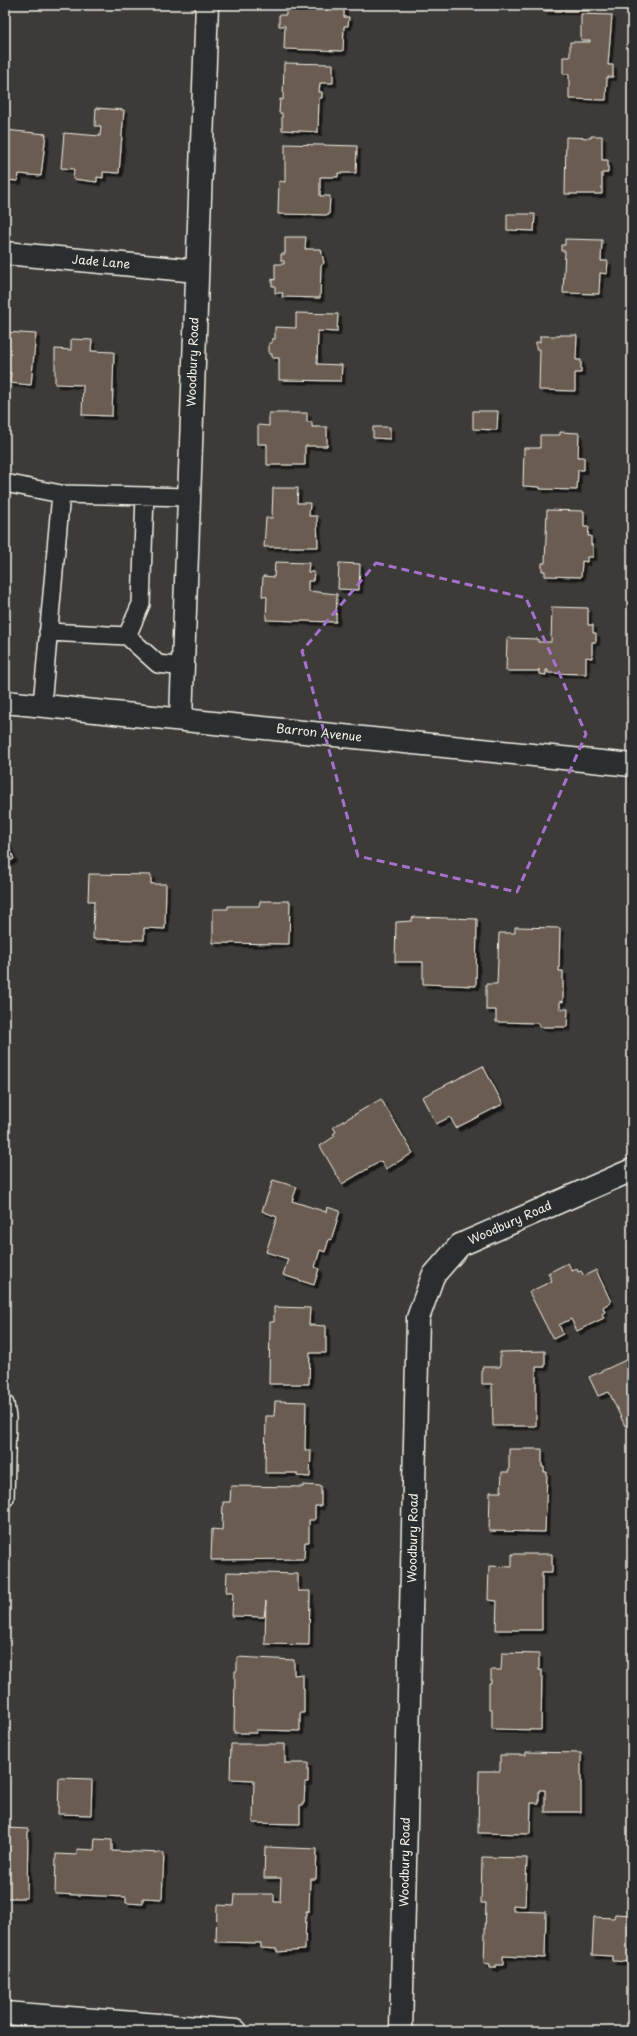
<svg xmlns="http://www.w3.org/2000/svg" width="637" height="2036" viewBox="0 0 637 2036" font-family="'Playpen Sans',sans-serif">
<defs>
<filter id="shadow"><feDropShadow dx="3.5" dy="3.5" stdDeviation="0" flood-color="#0009"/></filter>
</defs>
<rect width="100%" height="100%" fill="#3d3b38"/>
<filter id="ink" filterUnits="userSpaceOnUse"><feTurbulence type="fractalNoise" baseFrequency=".025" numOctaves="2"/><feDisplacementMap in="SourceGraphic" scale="8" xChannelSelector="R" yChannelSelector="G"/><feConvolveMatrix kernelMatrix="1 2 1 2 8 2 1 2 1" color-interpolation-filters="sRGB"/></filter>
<g filter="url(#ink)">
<path fill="#6a5c51" stroke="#f4f1e8" filter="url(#shadow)" d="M286,5H344V17H349L348,26H344L343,51L284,49L285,26H279V15H286Z
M544,5H589V11H544Z
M581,14L612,15L608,65H613V77H607L606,100L569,99V74H563V57H570V42H590V40H581Z
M284,63L333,64V83H320L319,92H322V98H319L318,132L282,130V113H279L280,99L283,100Z
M96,108L124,110L119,173L103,172V178L97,177V182L73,179L74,169L61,168L64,133L100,136L101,126H95Z
M5,130L46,134L41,176L19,174L18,181L5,180Z
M591,136H602V160H608V173H602V194H565L566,137L591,138Z
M285,144L357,146L356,173H338V177H320V196H330L329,215L278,214L279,181L285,182Z
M507,214H535L534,231L507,230Z
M285,237H306L305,249H321L324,263L321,266L320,298L282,297L283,293H275V286H272V279L275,280V264H284V261H281V254H285Z
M565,239L602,240L601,261H608L607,274L600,273L599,294L563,293L565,251H561V245H565Z
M296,313L338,314L337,332L318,331L317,364L342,365L341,381L279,380V358H272V354H269V343H272V339H275V327L296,328Z
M5,332L36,334L31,385L10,383L11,373L5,372Z
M560,335H577L576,360H581V373H575V391L539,390L540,349H536V342H540V336H560Z
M71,339L92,340L91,351L114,352L112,416L82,415L83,385L55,384V349L71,350Z
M473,411H498L497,430L473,429Z
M269,413H307V422H312V427H327V446H305V465H267V444H258V425L269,426Z
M373,427H390V439L373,438Z
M560,432L579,433L578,457H584V470H578L577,490L540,489V487L523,486L524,448H540V435H560Z
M273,488H298L297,503H310L309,516H317L318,547H264L266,518H272Z
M547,510L584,511V527H589L588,536H591V545H593V557H587V562L582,561L581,577L545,576V571H542V563H545Z
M275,562L309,563L308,572H314L313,581H308V591L337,594L336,622L266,620L267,597L262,596L263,576L274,577Z
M339,563L360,564L359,590L338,589Z
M552,607L588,608V625H593V633H596V642H592V658L586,657V674L548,673V670H546V675L539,674V669L538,671H506L507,638L538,639V642H551Z
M5,837L14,859L5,863Z
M89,874L151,875V884H166L165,929L144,928V940L93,939L94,901H88Z
M260,901H290L289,944L213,943V909H228V906H259Z
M415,917L477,919L476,986L423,984V962H395L396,922L412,921V918Z
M515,927L560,928L559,971H563V1002L560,1001V1009H568L567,1027H539V1023L496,1022V1010H486V984H497L499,933H515Z
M483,1066L503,1104L456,1128L450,1117L436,1124L422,1097Z
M381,1099L413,1153L386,1169L381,1161L342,1184L320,1146L335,1136L333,1134L336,1132L333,1127Z
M273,1180L297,1187L292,1201L326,1212L327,1207L340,1211L331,1240L329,1239L325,1252L320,1250L315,1267L319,1269L314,1285L283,1275L288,1259L266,1252L277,1217L262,1211Z
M568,1263L572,1271L577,1269L578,1272L581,1271L584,1276L596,1270L611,1302L603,1307L605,1312L602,1314L604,1318L577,1331L571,1319L559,1325L563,1334L553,1339L529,1292L552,1281L548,1273Z
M274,1307L310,1308L309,1325L326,1326V1353H310L309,1384H269L270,1322H274Z
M545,1351V1367H536V1426H493L492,1384H482V1367H500V1352Z
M628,1359L632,1369V1423L625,1426L609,1392L598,1396L589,1377Z
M275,1401L306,1402L305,1450H311L310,1477L297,1476V1473H265L266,1416H274Z
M509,1449H542V1467H544V1472H547L545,1532L489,1531L490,1492H501L502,1472H509Z
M303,1485L321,1486V1506H315V1520H309V1542H305L304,1559L211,1560L212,1529L222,1530L223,1502H230L231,1486L303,1487Z
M512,1554H552V1573H542V1630H496L497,1601L488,1600L489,1566L512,1567Z
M227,1572L298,1574V1591H310L309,1645L265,1644L266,1601L264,1617L232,1616L233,1592H226Z
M502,1653L539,1654V1670H542L541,1730L492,1729V1709H489V1683H491V1670H501Z
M237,1657L294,1660V1675L303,1674V1688H304V1713H300V1731L256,1730V1733H234L235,1671H237Z
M231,1744H285V1763H308V1782H305L304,1805H300V1824L253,1823L254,1780L230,1779Z
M526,1752L581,1753V1812H545V1790H539V1803H531L530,1834L478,1833L479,1771H500V1755H526Z
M59,1778L92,1779L91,1815L58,1814Z
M5,1828L28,1829L27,1898H7Z
M95,1839L112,1840V1851L164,1853L162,1899L143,1898V1904L126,1903V1897L55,1894L56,1854L77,1855V1849L94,1850Z
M265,1847L317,1849L316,1879H310L309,1911H306L305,1950L277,1952V1949L261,1948V1943L216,1942L217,1905L234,1906L235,1894H274V1902H280L281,1878H264Z
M482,1857L527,1858L525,1906L513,1905V1911L546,1912L545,1958L503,1956V1965H496V1968H490V1965L484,1964L486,1903H481Z
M615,1914L632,1915V1973V1962L612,1961V1956L592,1955L594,1917L614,1918Z"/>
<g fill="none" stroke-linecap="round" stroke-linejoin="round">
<defs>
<path id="lane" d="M5,483L61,494
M48,632L127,636L158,664L184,667
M127,636L141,604L145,496
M42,705L61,494L189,497
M5,1404L7,1418L5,1498"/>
<path id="street" d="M5,253L197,271
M181,719L207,5
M5,2013L236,2031
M401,2031L418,1318L433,1276L460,1245L632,1170"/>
<path id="secondary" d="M5,702L632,765"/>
</defs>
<use href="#lane" stroke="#f4f1e8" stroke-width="20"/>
<use href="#street" stroke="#f4f1e8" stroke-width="25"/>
<use href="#secondary" stroke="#f4f1e8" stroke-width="25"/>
<use href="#lane" stroke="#2a2d2e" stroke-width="17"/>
<use href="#street" stroke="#2a2d2e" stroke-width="22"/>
<use href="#secondary" stroke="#2a2d2e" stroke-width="22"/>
</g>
</g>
<path fill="none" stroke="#a571cd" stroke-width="3" stroke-dasharray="8 5" stroke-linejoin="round" d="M376,563L526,598L586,734L517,892L358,856L302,651Z"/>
<g text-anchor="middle" stroke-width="3" stroke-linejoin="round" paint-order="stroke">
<g font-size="12" fill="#f4f1e8" stroke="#2a2d2e">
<text transform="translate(101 262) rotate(5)" y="4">Jade Lane</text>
<text transform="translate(193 362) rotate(-88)" y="4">Woodbury Road</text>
<text transform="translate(319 733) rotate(6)" y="4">Barron Avenue</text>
<text transform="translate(510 1223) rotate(-24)" y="4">Woodbury Road</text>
<text transform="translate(413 1538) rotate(-89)" y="4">Woodbury Road</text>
<text transform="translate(405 1862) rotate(-89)" y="4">Woodbury Road</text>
</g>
</g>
<rect width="637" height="2036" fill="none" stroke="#2a2d2e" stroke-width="20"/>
<rect x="10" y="10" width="617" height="2016" fill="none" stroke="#f4f1e8" stroke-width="1.5" filter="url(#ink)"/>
</svg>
